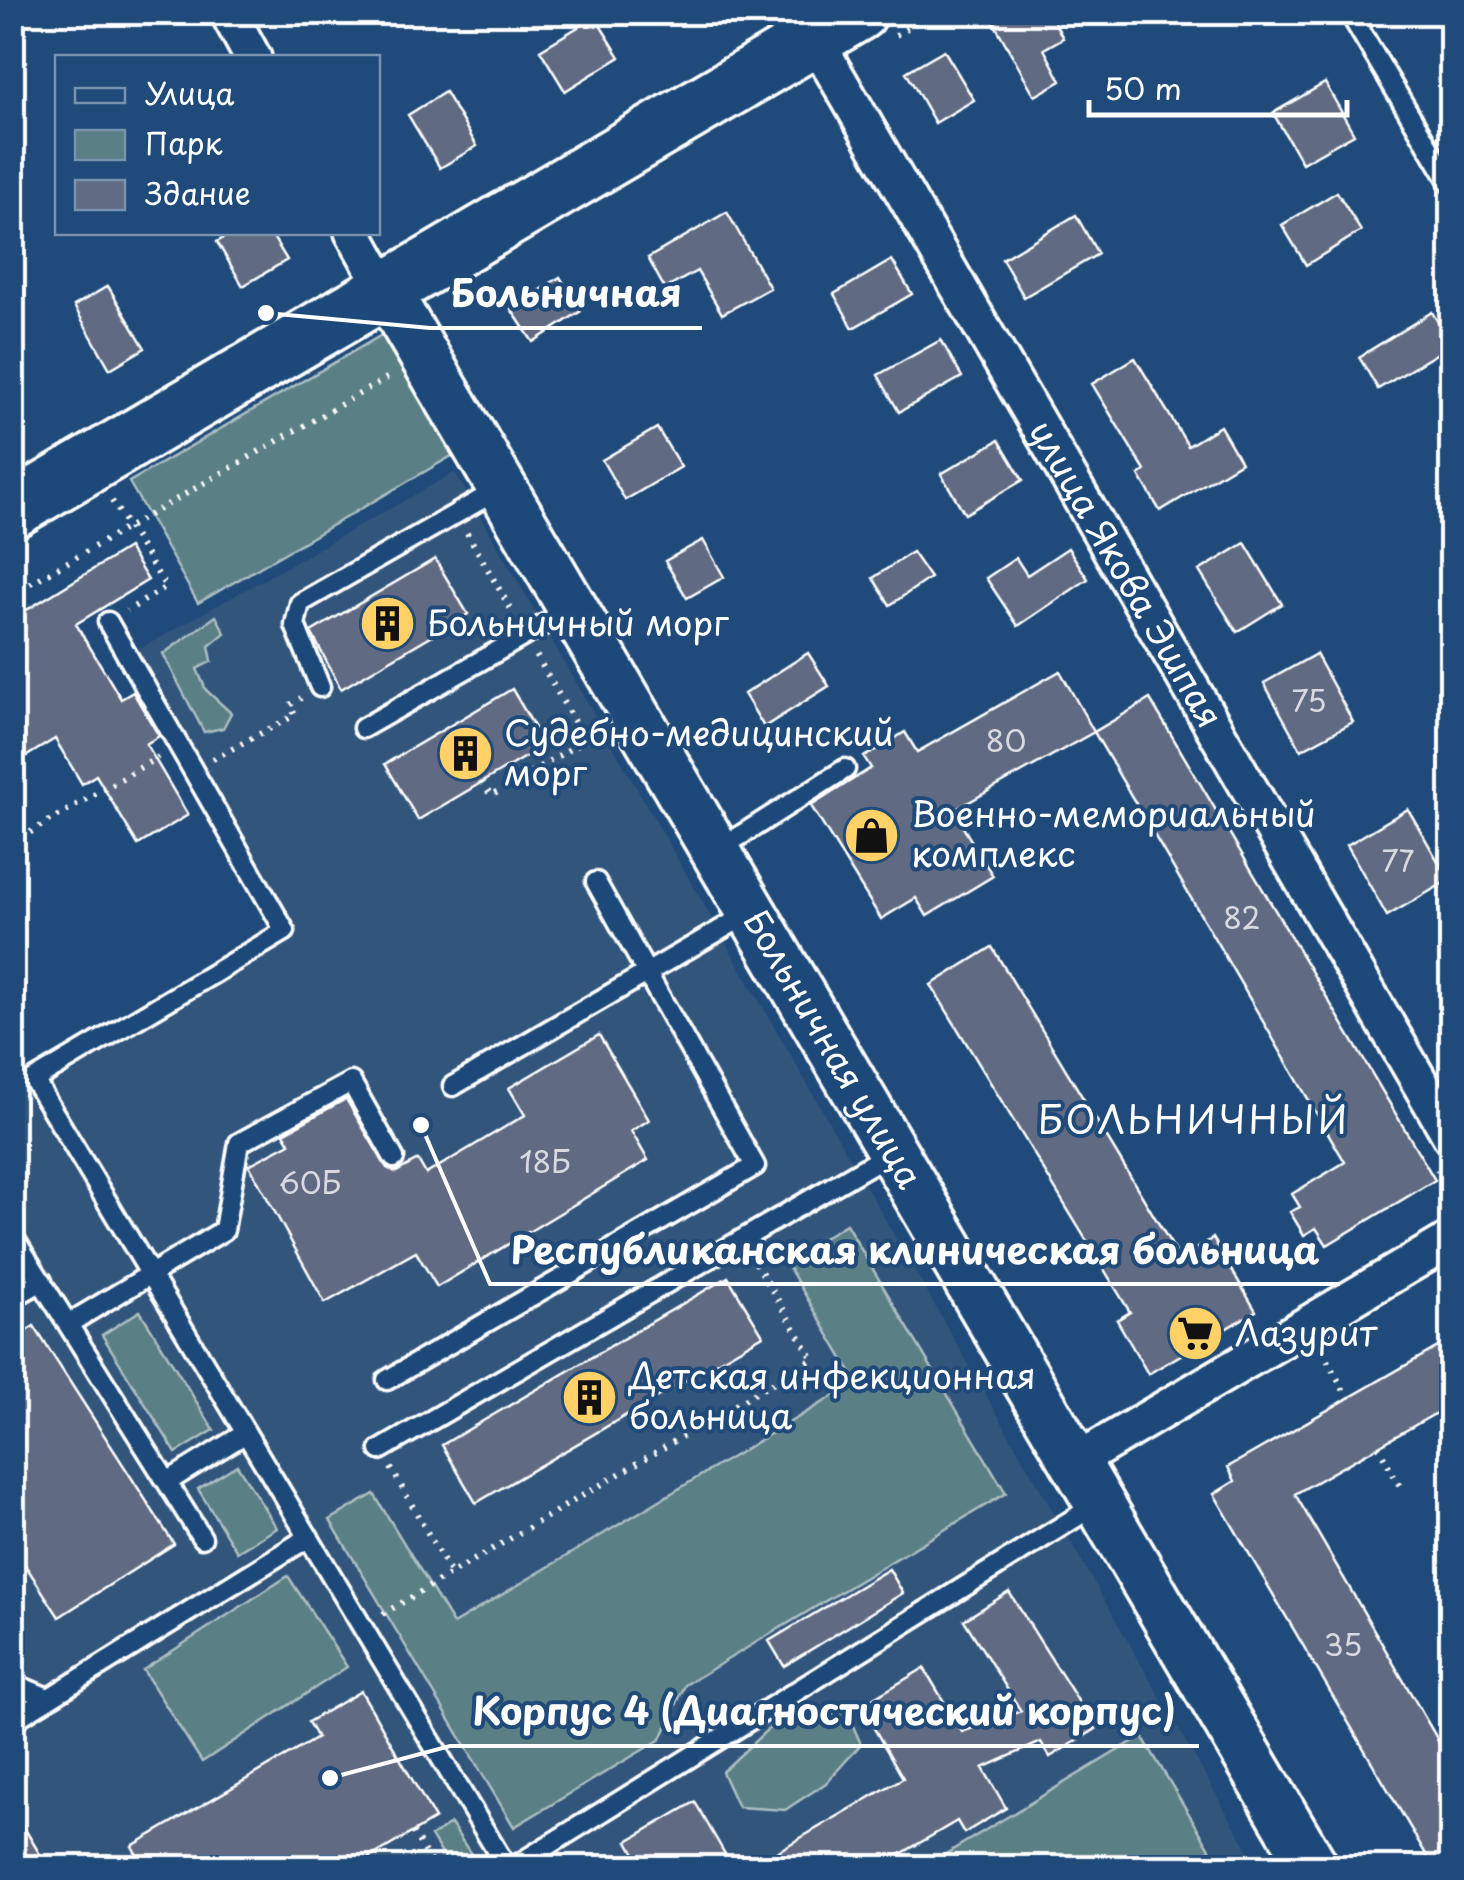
<svg xmlns="http://www.w3.org/2000/svg" width="1464" height="1880" viewBox="0 0 1464 1880" font-family="'Playpen Sans',sans-serif">
<rect width="100%" height="100%" fill="#1f4a7a"/>
<filter id="ink" filterUnits="userSpaceOnUse"><feTurbulence type="fractalNoise" baseFrequency=".01" numOctaves="2"/><feDisplacementMap in="SourceGraphic" scale="20" xChannelSelector="R" yChannelSelector="G"/><feConvolveMatrix kernelMatrix="1 2 1 2 8 2 1 2 1" color-interpolation-filters="sRGB"/></filter>
<g filter="url(#ink)">
<path fill="#33547c" d="M455,472L1258,1867H13L12,1078L267,926L118,661Z"/>
<path fill="#5a7f84" stroke="#acbfc2" stroke-width="2.5" d="M392,329L462,450L198,603L129,482Z
M216,616L225,633L209,646L212,661L197,669L206,690L231,713L223,728L204,732L163,654Z
M846,1224L1006,1493L685,1685L661,1739L514,1827L330,1520L374,1494L453,1624L857,1382L785,1261Z
M140,1311L214,1430L176,1453L102,1335Z
M237,1465L277,1528L237,1552L198,1489Z
M288,1576L347,1667L202,1762L143,1670Z
M846,1710L861,1744L826,1783L785,1810L738,1807L722,1772L768,1729Z
M1142,1736L1221,1867H924Z
M451,1824L477,1863L475,1867H450L431,1836Z"/>
<path fill="#616b82" stroke="#fff" stroke-width="2.5" d="M1012,12H1049L1063,38L1044,49L1061,81L1035,96L994,23Z
M595,17L620,57L565,91L540,50Z
M944,50L974,100L935,123L906,72Z
M1325,83L1354,134L1302,163L1273,113Z
M445,92L477,146L440,168L408,115Z
M1337,192L1361,231L1306,265L1282,225Z
M727,212L770,288L722,314L697,271L665,289L648,258Z
M1076,215L1098,254L1024,297L1002,259Z
M233,232H270L287,260L243,286L217,242Z
M892,260L912,294L853,328L834,294Z
M560,277L581,311L533,342L511,309Z
M108,286L145,348L110,369L74,306Z
M1432,312L1451,345L1378,389L1359,357Z
M941,340L962,377L899,412L878,375Z
M1135,358L1188,446L1220,426L1241,462L1160,511L1139,475L1145,471L1092,384Z
M657,428L681,467L625,500L602,460Z
M999,440L1023,480L965,514L941,474Z
M703,540L724,577L687,598L665,561Z
M1245,543L1282,604L1237,632L1199,571Z
M128,548L148,580L76,624L121,699L133,692L159,736L146,744L188,815L138,845L96,775L82,784L55,739L12,765V619Z
M1068,548L1088,579L1018,626L986,578L1016,558L1027,575Z
M912,552L930,578L890,605L873,578Z
M435,559L468,614L341,689L311,632Z
M808,653L829,686L764,727L744,694Z
M1316,654L1353,722L1301,750L1264,683Z
M1060,671L1094,732L953,811L993,876L927,916L916,898L881,919L811,806L871,768L864,757L905,732L917,752Z
M512,689L545,745L418,820L385,764Z
M1150,699L1435,1180L1327,1245L1316,1228L1304,1235L1290,1212L1300,1207L1292,1194L1345,1162L1094,732Z
M1408,809L1449,880L1387,916L1347,845Z
M992,947L1180,1259L1213,1238L1256,1311L1148,1374L1117,1320L1130,1312L931,985Z
M599,1035L649,1120L631,1131L648,1160L437,1287L416,1252L325,1303L249,1165L290,1143L284,1133L346,1099L387,1168L396,1172L418,1160L426,1174L525,1115L509,1088Z
M728,1277L763,1335L476,1503L442,1445Z
M34,1326L174,1544L59,1617L12,1545V1340Z
M1452,1339V1404L1295,1494L1452,1764V1868H1434L1214,1494L1235,1481L1228,1467Z
M889,1569L903,1593L784,1666L769,1641Z
M1009,1592L1096,1729L1050,1757L1041,1742L983,1768L1006,1808L964,1833L957,1821L877,1868H749L903,1778L861,1706L924,1668L962,1732L1021,1711L964,1620Z
M361,1691L435,1819L352,1868H144L132,1846L317,1738L308,1722Z
M695,1802L733,1868H643L628,1841Z
M12,1807L48,1868H12Z"/>
<g fill="none" stroke-linecap="round" stroke-linejoin="round">
<defs>
<path id="lane" d="M1349,12L1452,186
M108,622L285,931L34,1080L507,1868
M320,687L295,625L300,603L501,488
M363,728L571,609
M716,851L845,769
M453,1086L751,912
M12,1235L202,1538
M12,1298L42,1281
M68,1324L224,1230L239,1143L351,1082L394,1158
M387,1380L755,1166L596,882
M380,1450L892,1152
M167,1482L246,1433
M12,1683L48,1698
M12,1721L309,1537
M512,1868L1099,1503"/>
<g id="street">
<path d="M228,12L253,58"/>
<path id="s1" d="M799,12L1452,1138"/>
<path d="M353,232L386,291"/>
<path d="M1075,1462L1452,1239"/>
</g>
<g id="secondary">
<path id="s2" d="M386,291L1314,1868"/>
</g>
<path id="primary" d="M12,510L859,12"/>
</defs>
<use href="#lane" stroke="#fff" stroke-width="25"/>
<use href="#street" stroke="#fff" stroke-width="42"/>
<use href="#secondary" stroke="#fff" stroke-width="55"/>
<use href="#primary" stroke="#fff" stroke-width="62"/>
<path stroke="#fff" stroke-width="6" stroke-dasharray="2.5 8" stroke-linecap="butt" d="M896,35L934,12
M112,501L166,587L127,611
M467,533L513,613
M12,594L392,375
M213,759L295,715L290,705L301,698
M482,782L491,796L585,740L536,655
M12,843L158,757
M1437,1169L1452,1194
M1322,1351L1348,1398
M1378,1446L1402,1490
M391,1468L451,1574
M383,1614L813,1359L753,1258
M413,1832L434,1868"/>
<use href="#lane" stroke="#1f4a7a" stroke-width="18"/>
<use href="#street" stroke="#1f4a7a" stroke-width="35"/>
<use href="#secondary" stroke="#1f4a7a" stroke-width="48"/>
<use href="#primary" stroke="#1f4a7a" stroke-width="55"/>
</g>
</g>
<defs>
<symbol id="building-disc" viewBox="-11 -11 22 22"><circle r="9.5" fill="#ffd166" stroke="#1f4a7a"/><path d="M-4-6H4V6H1V3H-1V6H-4ZM-2.5-4.3h1.7v1.8h-1.7ZM.8-4.3h1.7v1.8H.8ZM-2.5-1h1.7V.8h-1.7ZM.8-1h1.7V.8H.8Z" fill="#111"/></symbol>
<symbol id="shop-disc" viewBox="-11 -11 22 22"><circle r="9.5" fill="#ffd166" stroke="#1f4a7a"/><path d="M-5-2.5h2.3a2.7 3.5 0 0 1 5.4 0H5L5.5 6h-11ZM-1.5-2.5h3a1.5 2.3 0 0 0-3 0Z" fill="#111"/></symbol>
<symbol id="supermarket-disc" viewBox="-11 -11 22 22"><circle r="9.5" fill="#ffd166" stroke="#1f4a7a"/><path d="M-6-5.5h2.5l.6 2H6L4.5 2H-2.5L-4.4-4H-6ZM-1.5 3.2a1.3 1.3 0 1 0 .1 0ZM3 3.2a1.3 1.3 0 1 0 .1 0Z" fill="#111"/></symbol>
</defs>
<g fill-rule="evenodd">
<use href="#building-disc" x="356" y="592" width="63" height="63"/>
<use href="#building-disc" x="434" y="722" width="63" height="63"/>
<use href="#shop-disc" x="840" y="804" width="63" height="63"/>
<use href="#supermarket-disc" x="1164" y="1302" width="63" height="63"/>
<use href="#building-disc" x="558" y="1366" width="63" height="63"/>
</g>
<g text-anchor="middle" stroke-width="8" stroke-linejoin="round" paint-order="stroke">
<g font-size="30" fill="#d8dae0">
<text x="1309" y="712">75</text>
<text x="1006" y="752">80</text>
<text x="1398" y="872">77</text>
<text x="1242" y="929">82</text>
<text x="545" y="1173">18Б</text>
<text x="310" y="1194">60Б</text>
<text x="1343" y="1656">35</text>
</g>
<g font-size="35" fill="#fff" stroke="#1f4a7a">
<text dy="12" stroke="none"><textPath href="#s1" startOffset="650">улица Якова Эшпая</textPath></text>
<text dy="12" stroke="none"><textPath href="#s2" startOffset="880">Больничная улица</textPath></text>
</g>
<g font-size="35" fill="#fff" stroke="#1f4a7a" text-anchor="start">
<text x="427" y="636">Больничный морг</text>
<text x="504" y="746">Судебно-медицинский<tspan x="504" dy="40">морг</tspan></text>
<text x="911" y="827">Военно-мемориальный<tspan x="911" dy="40">комплекс</tspan></text>
<text x="1235" y="1346">Лазурит</text>
<text x="629" y="1389">Детская инфекционная<tspan x="629" dy="40">больница</tspan></text>
</g>
<g font-size="38" letter-spacing="2.5" fill="#fff" stroke="#1f4a7a">
<text x="1194" y="1134">БОЛЬНИЧНЫЙ</text>
</g>
</g>
<path fill="none" stroke="#fff" stroke-width="4" d="M266 313L430 328H702M421 1125L490 1284H1340M330 1778L450 1746H1199"/>
<g fill="#fff" stroke="#1f4a7a" stroke-width="4">
<circle cx="266" cy="313" r="10"/>
<circle cx="421" cy="1125" r="10"/>
<circle cx="330" cy="1778" r="10"/>
</g>
<g font-size="38" text-anchor="middle" font-weight="bold" fill="#fff" stroke="#1f4a7a" stroke-width="8" stroke-linejoin="round" paint-order="stroke">
<text x="566" y="307">Больничная</text>
<text x="915" y="1264">Республиканская клиническая больница</text>
<text x="824" y="1725">Корпус 4 (Диагностический корпус)</text>
</g>
<rect width="1464" height="1880" fill="none" stroke="#1f4a7a" stroke-width="50"/>
<rect x="25" y="25" width="1414" height="1830" fill="none" stroke="#fff" stroke-width="4" filter="url(#ink)"/>
<rect x="55" y="55" width="325" height="180" fill="#1f4a7a" stroke="#7992af" stroke-width="2.5"/>
<rect x="75" y="88" width="50" height="15" fill="#1f4a7a" stroke="#7992af" stroke-width="2.5"/>
<text x="145" y="105" font-size="30" fill="#ffffff">Улица</text>
<rect x="75" y="130" width="50" height="30" fill="#5a7f84" stroke="#7992af" stroke-width="2.5"/>
<text x="145" y="155" font-size="30" fill="#ffffff">Парк</text>
<rect x="75" y="180" width="50" height="30" fill="#616b82" stroke="#7992af" stroke-width="2.5"/>
<text x="145" y="205" font-size="30" fill="#ffffff">Здание</text>
<path d="M1089 100v15h258v-15" fill="none" stroke="#ffffff" stroke-width="5"/>
<text x="1104" y="100" font-size="30" fill="#ffffff" stroke="#1f4a7a" stroke-width="8" paint-order="stroke">50 m</text>
</svg>
